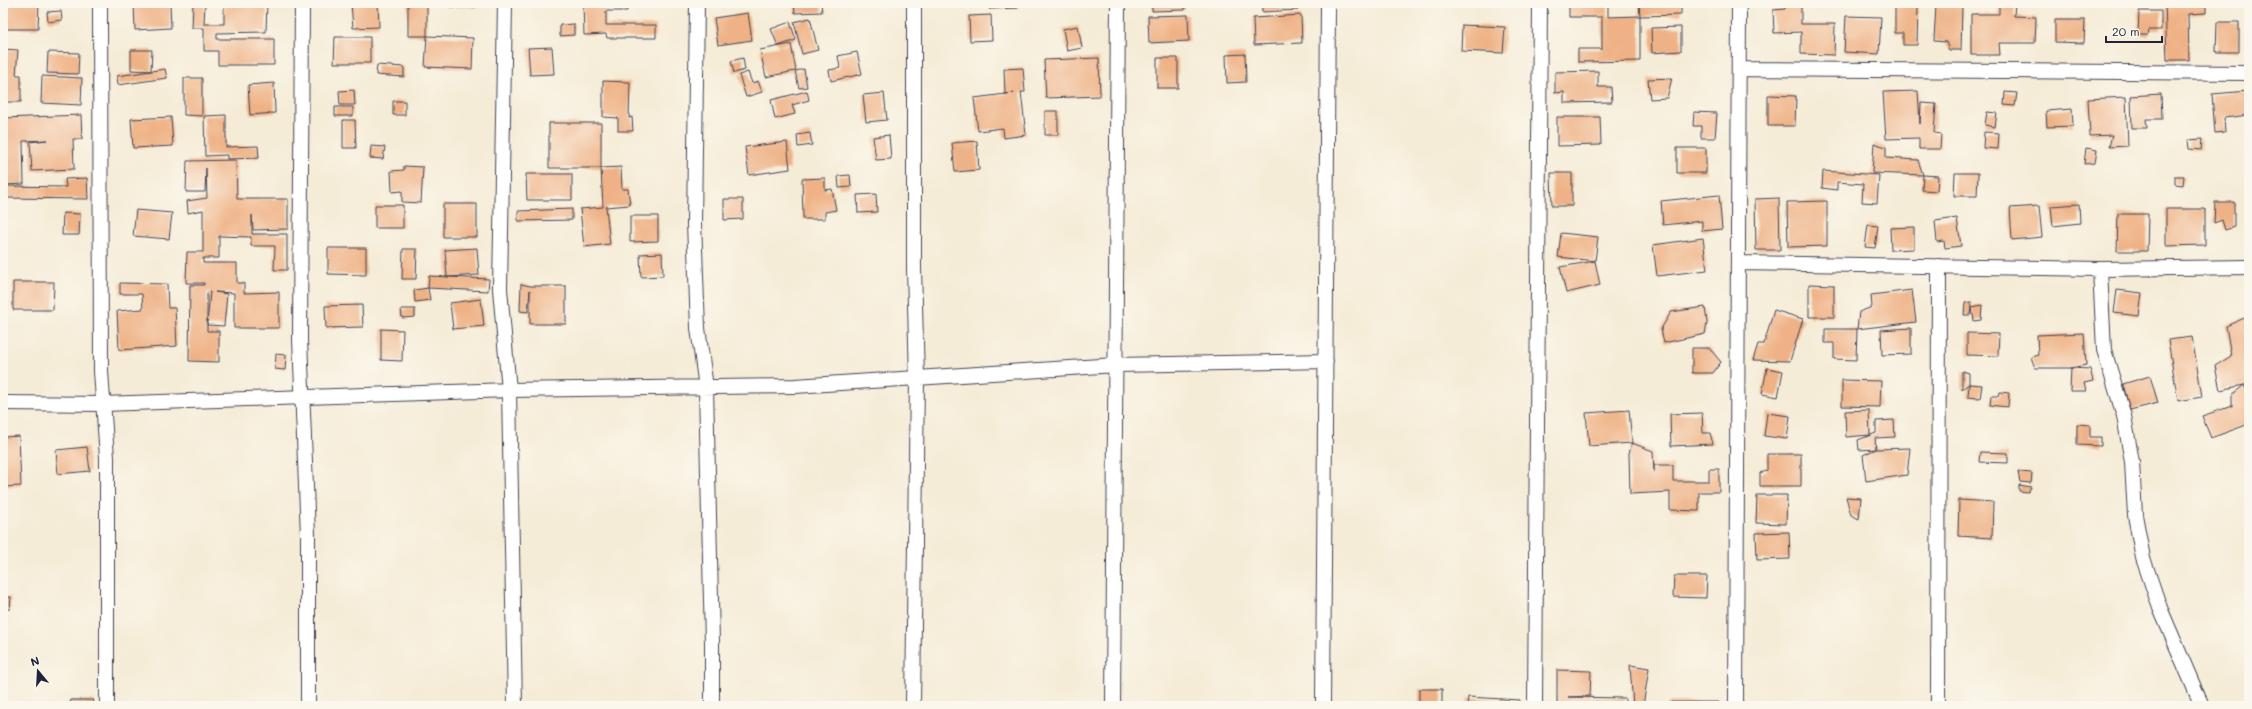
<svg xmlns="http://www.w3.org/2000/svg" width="2252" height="709" viewBox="0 0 2252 709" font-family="Mali,sans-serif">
<rect width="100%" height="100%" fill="#fbf7ec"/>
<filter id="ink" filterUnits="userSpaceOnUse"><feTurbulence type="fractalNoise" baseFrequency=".025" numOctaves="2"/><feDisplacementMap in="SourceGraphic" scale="8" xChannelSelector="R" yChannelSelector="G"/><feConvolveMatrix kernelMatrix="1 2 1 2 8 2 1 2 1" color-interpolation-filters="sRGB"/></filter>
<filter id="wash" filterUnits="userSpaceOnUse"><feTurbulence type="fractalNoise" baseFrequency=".012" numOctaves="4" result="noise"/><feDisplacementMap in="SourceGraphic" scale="16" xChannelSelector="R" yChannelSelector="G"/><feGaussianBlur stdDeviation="0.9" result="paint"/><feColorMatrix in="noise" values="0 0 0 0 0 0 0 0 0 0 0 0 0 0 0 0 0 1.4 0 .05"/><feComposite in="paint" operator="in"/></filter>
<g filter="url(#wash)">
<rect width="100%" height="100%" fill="#f5ecd7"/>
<g id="blocks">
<path fill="#efb286" d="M6,3H39L38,29H6Z
M134,3H170L171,28L135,30Z
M193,3H205L204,24H224V3H267L266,32L217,33V39H274V65H218V51H204V28H192Z
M351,3H378L379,27L353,28Z
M408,3H427V36H408Z
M450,3H476V7H450Z
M583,3H627V11H606V25H656V38H607L606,34L584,35Z
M794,3H821L822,12L795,13Z
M989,3H1017L1018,8L989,9Z
M1152,3H1185V10L1152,11Z
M1262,3H1298V10L1262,12Z
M1569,3H1608V17L1640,16V61L1578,62V49H1602V17H1569Z
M1639,3H1681V15L1640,16Z
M1785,3H1801V24H1835L1834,55L1801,54V32L1774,33L1773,10L1785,9Z
M1999,3H2015L2014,16L2036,17L2035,43H1999L2000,55H1971V14H1999Z
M2111,3H2138V5L2111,4Z
M2165,3H2206V13L2188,14L2189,60H2167Z
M1936,5L1962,6L1961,50H1949L1946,42L1934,41Z
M1895,6H1918L1917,45H1903V33H1895Z
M61,11L62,20L48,22L47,12Z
M2139,11H2161V30H2149L2148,35H2138Z
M748,13L752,40L718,45L714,18Z
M991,15L992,40L970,41L969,16Z
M1188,15L1189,41L1149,43L1148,16Z
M1301,15L1302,43L1254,45L1253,18Z
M1846,16L1881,17L1879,54L1844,52Z
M810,18L818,50L802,54L794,22Z
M2055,20H2085L2084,43L2055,42Z
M790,22L796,40L778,46L771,29Z
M2217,22H2239V52H2216Z
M574,24V35L560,36V25Z
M1462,25L1505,27L1503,53L1461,51Z
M1078,26L1082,48L1067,51L1063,29Z
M1681,27V51L1652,53L1651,28Z
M427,36L473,38L472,69L425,67Z
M335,37H370V63H334Z
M791,44L796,71L804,69L807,87L799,88L795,71L766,77L760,50Z
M552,47L554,74L530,75L528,48Z
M3,49L18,50L16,75H21V102H3Z
M131,50H152L151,71L131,70Z
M48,52L79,53L78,74L47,73Z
M857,52L862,74L831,81L829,70L840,68L838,56Z
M1245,54L1246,82L1227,83L1226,55Z
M743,58L745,70L734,73L731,61Z
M1099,58L1100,96L1046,98L1044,60Z
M1157,58H1178V88H1157Z
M377,65L404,67V77L376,75Z
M1023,68L1025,92H1021L1026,135L1004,138L1003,128L978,131L974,98L1014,93L1005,94L1004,69Z
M165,69L167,78L118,85L117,76Z
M1598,71V87H1611L1612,102L1564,103V92L1555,93V72Z
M748,72L752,83L758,81L762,92L746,97L739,75Z
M42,76L82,78L81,105L41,103Z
M184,78H202V116L184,115Z
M1672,78L1667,98L1650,99L1648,79Z
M603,81L630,82L629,118L632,117L633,131H618V118L603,117Z
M274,83L275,113L250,115L248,85Z
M354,90L355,105H340L339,91Z
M807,91L809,100L792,105L795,114L775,119L771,100Z
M1918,91L1920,124L1921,103L1936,104L1934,133L1941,134L1940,149H1919V138L1886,139L1883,92Z
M2249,91V115L2224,118L2225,132L2215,133L2212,94Z
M2005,92L2017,93L2015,106L2004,105Z
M884,93L887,120L866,122L863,95Z
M2161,94L2162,119H2146L2147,128H2132L2131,96Z
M1768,95L1796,96L1795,126H1768Z
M2126,97L2128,146L2109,147L2112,135L2090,136L2088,99Z
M393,101H405V115H393Z
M335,107H353V116H335Z
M2072,109L2073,126L2047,127L2046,111Z
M1045,111H1058V135H1045Z
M1694,112L1717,113L1715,138H1701V126H1693Z
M1987,112L1997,113L1995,127L1985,125Z
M81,115L82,139H73L74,169L32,171L30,142L47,140L23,141L24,184L3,185V118Z
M226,115V147L258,146L259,158L227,159V155L205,156L204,116Z
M171,117L173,146L133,148L131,119Z
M1557,117H1600L1601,145L1557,146Z
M343,120H355L356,148H343Z
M549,123H601V168H549Z
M1984,132L1999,133L1998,149L1983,148Z
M810,133L812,145L798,147L797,135Z
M889,135L891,159L876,160L873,137Z
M2202,139L2201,150L2189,149L2188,140Z
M977,141L979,170L955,172L952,143Z
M787,142L790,169L749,175L745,147Z
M1874,143L1886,147V158L1918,160L1923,175L1872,173Z
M371,146L385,147L383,159L370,158Z
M1677,148H1706V173H1677Z
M2086,148L2097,150L2095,163L2084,164Z
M236,160L237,199H288V229L253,230L252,215V234H287V270H274L275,246H251V237L219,236V258H203V263H237V283H244V293L279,292V328H234V293L215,292L227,294L224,326L207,325L210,292L207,293V331H219V362L189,361L190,285H204V283H186L187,252H203V210L188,213L187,201L207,198L206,168L205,192H186L187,161Z
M404,166L423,167L421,203L402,202V191L392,192L391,171L404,170Z
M621,167L622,189H628L630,205L606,207L610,244L584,247L580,209L603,207L601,168Z
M1823,171L1879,175L1877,203L1862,202L1863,184L1837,182V190L1822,188Z
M1551,173H1572V206H1552Z
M1955,173H1978L1977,196H1954Z
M526,174H572V200H527Z
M850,175L851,187L839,188L838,176Z
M1923,175L1938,176L1937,191L1922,190Z
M2175,176H2184L2183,185L2175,184Z
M87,178L88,199L5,198V186L66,187L65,179Z
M825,178V190L832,189L836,210L825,212V219H803L802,179Z
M876,194L877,212L858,213L857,195Z
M1719,195L1722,229L1702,231V221L1663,225L1661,201Z
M1779,198L1780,250H1756L1755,199Z
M724,199H743V219L724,220Z
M1827,201V246L1788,247L1787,202Z
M2215,202H2234V227L2225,230L2222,220L2214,223Z
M443,204H477V237H443Z
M2079,204L2080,223L2053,226L2051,206Z
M375,205H403V228H375Z
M2039,206L2042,237L2012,240L2010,208Z
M572,209V220L518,221V211Z
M2166,209H2205V245L2166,246Z
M136,210L172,213L169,239L133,236Z
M63,213L80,214L79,235H62Z
M2118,214H2148L2147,251H2117Z
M630,216H658V241L630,242Z
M1957,218L1961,246L1945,248L1944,241L1937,242L1935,221Z
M1868,225L1878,226L1875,248L1865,247Z
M1914,227V249L1891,250L1890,228Z
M1561,233L1598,237L1595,261L1600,285L1566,293L1560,267L1595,261L1558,257Z
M1703,238L1707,270L1657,276L1653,245Z
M328,248H366V275L328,274Z
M477,248L479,275L447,277L445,250Z
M403,249H417L416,279H402Z
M662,253L663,276L641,277L640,254Z
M429,276L489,279L488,291L428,288Z
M13,282H54L53,310H13Z
M120,283L167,284L168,308H175L177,346L119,350L117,311L143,309L142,294H120Z
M521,284L530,286H566V324H530V290L528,312L520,311Z
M1809,284L1834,285V317H1809Z
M428,288L430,300L415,302L414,290Z
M1912,290L1916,322L1857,329L1859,312L1872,307L1871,295Z
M2117,290L2142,293L2139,316L2114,313Z
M481,299L484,326L453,329L450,303Z
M1971,302L1972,307L1982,305L1981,320L1974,321L1972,307L1971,315H1964L1965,303Z
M362,305L363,327L326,328L325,306Z
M1705,307L1707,323L1705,334L1664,343L1661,329L1671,312Z
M401,309H415V317L402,318Z
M1774,310L1803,319L1790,361L1753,360L1758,344H1764Z
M2249,316V342L2245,332L2249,352V384L2244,385L2249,397V424L2211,438L2202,416L2232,406V395L2244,385L2220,390L2215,366L2231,356L2226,326Z
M1911,328V354L1882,355L1881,330Z
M381,329L403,330L402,361L381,360Z
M1825,329H1857L1856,360L1834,359V343H1825Z
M1967,333L1999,334L1998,356L1967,355Z
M2084,333L2086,365L2071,368H2035L2031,357L2038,355L2037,335Z
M2192,337L2202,397L2178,401L2168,340Z
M1692,348H1709L1721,362L1713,373H1692Z
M276,354L286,355L285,370L275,369Z
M1767,368L1783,371L1778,397L1762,394Z
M2071,368L2090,369L2093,381L2084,383L2086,391H2070Z
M1962,371L1969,373V384L1982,385L1980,398L1968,397L1969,384L1962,389Z
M2150,376L2158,403L2130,410L2123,384Z
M1842,380L1881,381L1880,407L1842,406Z
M2000,392L2009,393L2008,407L1990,405L1991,396H1999Z
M1629,410L1632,443L1653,451L1654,472V465H1673V481H1709V469H1719V492H1699V511L1670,510V492L1630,494L1629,453L1632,443L1589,446L1586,413Z
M1869,410L1870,435L1846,437L1845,411Z
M1702,413L1703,433H1710L1713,444L1671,446L1670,414Z
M1767,413L1790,416L1787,439L1764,436Z
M1894,420L1895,437L1875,438L1876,449L1910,448L1907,475L1866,481L1863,455L1876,449L1859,450L1858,440L1876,433V421Z
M2077,424L2090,425V437H2101V446L2077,445Z
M19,436L21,486L3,487V437Z
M87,447L90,471L58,474L56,450Z
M1980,452L2008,453V463L1979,462Z
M1767,454H1801V486H1760V473L1767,470Z
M2018,472L2032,473L2031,483L2020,482Z
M2019,485L2031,487L2028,492L2019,491Z
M1757,495H1787L1786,524L1756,523Z
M1846,497L1861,498L1859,519L1851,515Z
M1959,500L1993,502L1992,538L1958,536Z
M1789,532L1790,559L1757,560L1756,533Z
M1674,576H1707L1706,598L1673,597Z
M3,597H11L10,609H3Z
M1630,665L1649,668L1643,706H1633Z
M1557,670L1591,671L1590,696L1568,697L1625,698V706H1557Z
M1419,689H1442V706H1419Z
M1468,697L1520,700L1519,706H1467Z
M71,700H94L92,706H69Z
M1668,702H1719L1718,706H1668Z
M1360,704H1403V706H1360Z"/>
</g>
</g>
<g filter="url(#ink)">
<use href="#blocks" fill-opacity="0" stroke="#424052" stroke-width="1"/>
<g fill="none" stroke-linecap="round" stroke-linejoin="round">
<defs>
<path id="street" d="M100,3L101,371L107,458V706
M302,3L300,339L308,535V706
M505,3L500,289L509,390L515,706
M697,3L694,223L698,328L706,388L712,642V706
M1740,69L2249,73
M1738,263L2100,269L2249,267
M2100,269L2104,350L2124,416L2132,462L2135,515L2143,558L2160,608L2202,706
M3,403L103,404L509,390L795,386L1116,365L1326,361
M913,706L917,379L914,268V3
M1113,706L1118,3
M1323,706L1328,3
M1535,706L1540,3
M1736,706L1739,3
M1938,706L1939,266"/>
</defs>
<use href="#street" stroke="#424052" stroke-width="16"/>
<use href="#street" stroke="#fff" stroke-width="14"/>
</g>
</g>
<rect width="2252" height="709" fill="none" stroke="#fbf7ec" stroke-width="16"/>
<g transform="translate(38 671) rotate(342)" stroke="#fbf7ec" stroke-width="3" paint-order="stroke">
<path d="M0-3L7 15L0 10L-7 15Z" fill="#22223b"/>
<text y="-6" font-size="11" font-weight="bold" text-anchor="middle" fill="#22223b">N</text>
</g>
<path d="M2106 36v6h56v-6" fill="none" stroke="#22223b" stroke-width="2"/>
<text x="2112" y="36" font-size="12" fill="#22223b" stroke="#fbf7ec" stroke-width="3" paint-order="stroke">20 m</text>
</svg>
